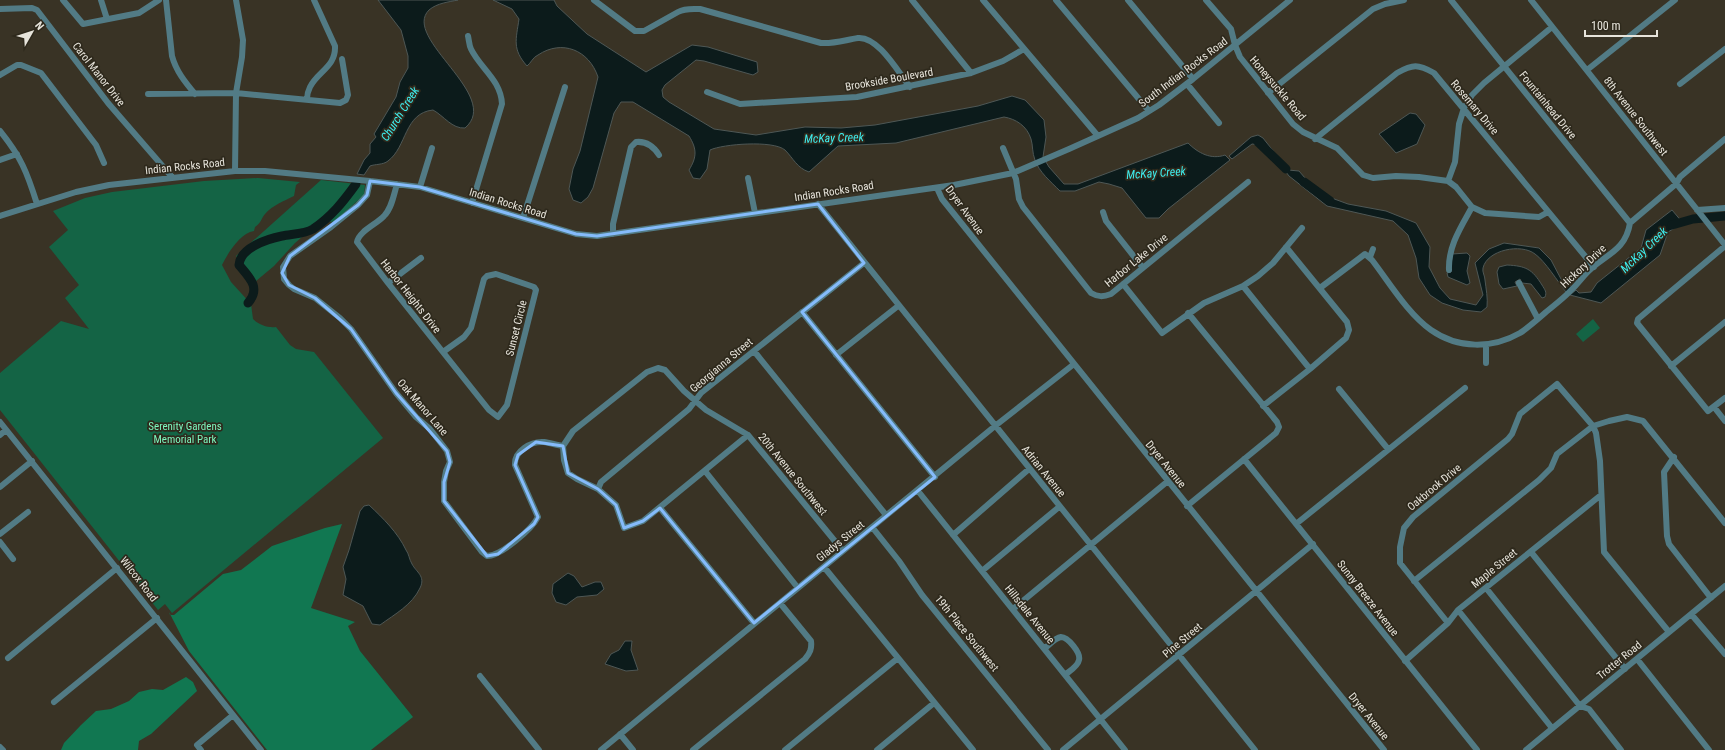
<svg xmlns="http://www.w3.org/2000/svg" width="1725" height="750" viewBox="0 0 1725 750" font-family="'Roboto Condensed',sans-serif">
<rect width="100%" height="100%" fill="#393325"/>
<path fill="#146445" d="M258,178L300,182L296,185L294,196C284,201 273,205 265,214C261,219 261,223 255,227L254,231C240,233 228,253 222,265L231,282L251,304L253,319C259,325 268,328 276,327L290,345L296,349L314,352L383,438L172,613L165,604L158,610L0,410V373L61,321L89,329L65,298L79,285L49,247L68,230L53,211L85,198L112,192L204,181Z
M321,180L365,185L364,195L334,222L325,221L309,231L295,243L274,266L256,281L236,256Z
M1593,319L1600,328L1583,342L1576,334Z"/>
<path fill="#117751" d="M342,524L311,608L355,622L348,626L360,651L413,717L371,750H267L189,651L169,612L170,615H174L223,574L241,570L272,546L325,528Z
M186,677L193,682L197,691L151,734L139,741L138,750H61L64,743L81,725L96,711L111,709L129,701L139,692L152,689L163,690Z"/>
<path fill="#0c1b1b" stroke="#4e5755" d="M378,0H458C449,2 437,3 429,10C401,38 503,96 465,128C452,129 444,116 433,110C404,113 407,147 388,161C383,165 375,164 370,166L364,175L357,174L364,160L370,153V144L376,137L374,134L396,97L400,82L408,68V56L401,30Z
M493,0H554L557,6L587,34L646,72L692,45L708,47L757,62L758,72L753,75L704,61L696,60L665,85L662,90L663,97L669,102L714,129L756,135L805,127L841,128L875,125L978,106L1012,96L1025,100L1044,120L1046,137L1043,157L1049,167L1064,184H1078L1188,143C1198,153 1211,160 1225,155L1230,160L1168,209L1159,218H1146L1122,188L1109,184L1099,182L1075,191H1060C1051,182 1039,172 1035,160C1032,153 1033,145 1031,139C1027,126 1016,119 1004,117L896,143L838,146L809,172C797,168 793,158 785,150C773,140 723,144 710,150L707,169L700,179L693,178L689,170C697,157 697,149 689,136L633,102H621L614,113L593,188L588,197L581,203L573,200L569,189L573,169L580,151L598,77C589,50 562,39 538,55C533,57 531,63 527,66C512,49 516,40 519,19L512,9Z
M1410,113L1416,114L1425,125L1417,144L1396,153L1379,134Z
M1258,135L1263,138L1288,170L1299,171L1318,193L1348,204L1386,211L1416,223L1430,247L1429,267L1440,288L1450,299L1476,305L1483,295L1475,263L1489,249L1504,243L1539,248L1551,260L1561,279L1572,287L1566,292C1558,282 1545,261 1535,254C1521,243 1487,250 1483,268C1482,272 1485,276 1485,280C1486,289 1488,298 1487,307L1481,312L1463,310L1442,303L1430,295L1419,278L1416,258L1408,235L1393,221L1327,206L1289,176L1273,155L1261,145L1252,144L1232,159L1229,156L1251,137Z
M1672,210L1683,223L1668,232L1660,255L1601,303L1570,295L1576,290L1579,293L1591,292L1597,283L1641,248L1646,230Z
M1467,253L1470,256L1467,271L1470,283L1467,285L1448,277L1447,273L1451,272L1452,254Z
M1507,265C1526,266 1532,269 1542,285C1545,290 1547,292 1545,297L1542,298L1531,284L1522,283L1520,279L1515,282L1517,286L1503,289L1499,284L1497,272L1499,267Z
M369,505C383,518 398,533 406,550C409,554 409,559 412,564C416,572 426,576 420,588C412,605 395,614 380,625L372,624L363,606L343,595L346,579L343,567L349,550L360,511L364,506Z
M568,573L574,576L582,587L595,582H601L604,589L597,595L577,597L566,605L556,602L552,593L553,584Z
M625,641H632L631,650L638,670L626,671L605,664L611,654L619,650Z"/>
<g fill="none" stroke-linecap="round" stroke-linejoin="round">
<path stroke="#0c1b1b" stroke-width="9" d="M1258,142L1286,169
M1304,182L1330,201
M1672,225L1693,219L1725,216
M248,303C261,288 250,278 239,265C240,248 267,239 282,236C291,234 305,234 313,229C331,217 343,202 356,184"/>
<path stroke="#527b85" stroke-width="6" d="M63,0L83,24L139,13L159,0
M101,0L107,19
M166,0L172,56C176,71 185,82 195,94
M594,0L635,31H644L678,12C685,8 692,9 700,9L821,43C834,44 845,40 858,38C878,36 898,72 910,87
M912,0L971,73
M983,0L1098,136
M1056,0L1149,111
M1128,0L1193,79
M1206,0L1231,29L1235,45L1240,57L1293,124L1303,132L1337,148L1363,175L1373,178L1396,176L1419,177L1448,181L1456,187L1472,207L1485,213L1539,217L1548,212
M1451,0L1630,223
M1531,0L1725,245
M0,9L32,8L37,10L108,103L172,177
M468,36C469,40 469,45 471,49C480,68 501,80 502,104L472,203
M1587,70L1675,0
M0,75L17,65H21L41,73L96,145L104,163
M1187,84L1219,123
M1680,84L1725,49
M707,92L740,104L857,97L971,73L1003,61L1024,49
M1268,93L1373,9L1385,4L1404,0
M148,94L236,93L340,103L346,100L348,95L342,59
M307,99C307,96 308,91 310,87C318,71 336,67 335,46L314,0
M0,131C21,157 27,172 37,204
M1315,139L1397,73C1413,64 1418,64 1434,73L1594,267
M1003,148L1016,179L1019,199L1023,207L1091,293C1098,297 1103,297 1111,294L1248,182
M0,160L17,154
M235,171L236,93L242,57L243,40L236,0
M748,178L755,213
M370,181L367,195L358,205L331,227L290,256L283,267L284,279L289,285L294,289L315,298L340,318L351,329L396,393L416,417L430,429L447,451L450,462L446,471L444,482V501L482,552L487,556C501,556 532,529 538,517L515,465C514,451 531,441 544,442C550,443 557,445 563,446
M1448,181L1455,162L1459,124L1464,108L1472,95L1484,83L1552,27
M397,184C394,194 392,208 384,216C377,224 359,231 357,242L388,283L489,410L498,417L507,405L536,290L534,287L496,274L487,276L484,279L471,328L464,337L443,352
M420,187L432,148
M937,188L942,199L1384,750
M818,204L1255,750
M1697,210L1725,208
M1103,212L1106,221L1143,268
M0,216L76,192L109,185L235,171H265L370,181L420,187L576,234L597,236L954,185L1013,173L1069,149L1138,118L1159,105L1193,79L1290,0
M523,218L565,87
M613,234V224L631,147L636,142C646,141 654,147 659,155
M1725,246L1638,319L1637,323L1708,411L1725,398
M1370,257L1373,249
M1449,270C1448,246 1461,227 1472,207
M388,283L421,258
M1519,283L1538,319
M1123,284L1162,333L1204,303L1243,286L1258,276L1273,263L1302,228
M1243,286L1310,369
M1320,288L1365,254L1372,260C1389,282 1408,314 1431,330C1458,349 1492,349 1520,333C1529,327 1538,319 1546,312C1561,300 1572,291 1584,276C1601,255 1625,254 1630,223L1676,184L1680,177L1725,139
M802,312L935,477
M1486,345V363
M754,351L886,515
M836,355L898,306
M1671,366L1725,322
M1339,389L1388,449
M1263,406L1310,369L1346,338L1349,330L1347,322L1286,247
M1714,407L1725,421
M0,422L261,750
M0,435L6,430
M748,435L643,521L624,528L616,505L598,489L577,479L568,473L564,460L563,446L573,431L647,372L658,368L665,370L684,391L706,410L748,435L843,551
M1674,457L1664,472L1667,536L1669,544L1711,598
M1244,459L1477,750
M705,471L798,588
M0,487L32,461
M598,489L601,482L689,409L701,393L864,263
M918,491L1125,750
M1187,506L1276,433L1279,427L1277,422L1188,313
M660,508L754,623
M1296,524L1465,388
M872,527L899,561L922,595L1048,750
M0,534L28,512
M953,535L1029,469
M0,542L13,559
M1531,552L1625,669
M824,567L973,750
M982,571L1059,507
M1414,581L1539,480L1551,468L1557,454L1593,426L1609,421L1627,417L1643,421L1725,523
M1486,588L1580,706L1589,709L1621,750
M1013,609L1168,481
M1458,610L1552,728
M1691,614L1725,654
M1448,623L1400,563V547L1404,528L1413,517L1508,439L1512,434L1520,414L1557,384L1593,426L1596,433L1600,461L1604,552L1669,632
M1045,648C1049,645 1055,638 1061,637C1068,637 1081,653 1079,660C1078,666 1070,671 1066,674
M8,658L117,568
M1637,659L1709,750
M1405,661L1448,623L1458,610L1601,495
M480,676L539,750
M54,702L157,618
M620,734L633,750
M0,747L3,750
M201,750L197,745L233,715
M601,750L995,426L1074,364
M693,750L805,659C810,653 812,649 811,641L780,603
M785,750L898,658
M877,750L934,703
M1063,750L1313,544
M1526,750L1725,586"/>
</g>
<path fill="none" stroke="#85bbfb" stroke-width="3" stroke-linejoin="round" d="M370,181L420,187L576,234L597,236L818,204L864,263L802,312L935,477L754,623L660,508L643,521L624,528L616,505L598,489L568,473L563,446L536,442L518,455L515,465L538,517L534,524L498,554L487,556L444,501V482L450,462L447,451L396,393L351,329L315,298L289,285L282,273L290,256L358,205L367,195Z"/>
<g text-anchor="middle" stroke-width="3.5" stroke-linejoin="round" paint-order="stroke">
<g font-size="11" fill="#e7e4db" stroke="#2e291c">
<text transform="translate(1183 72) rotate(-37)" y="4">South Indian Rocks Road</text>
<text transform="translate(99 74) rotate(52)" y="4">Carol Manor Drive</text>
<text transform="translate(889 79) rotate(-10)" y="4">Brookside Boulevard</text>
<text transform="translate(1278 88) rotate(50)" y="4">Honeysuckle Road</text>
<text transform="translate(1548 105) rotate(51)" y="4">Fountainhead Drive</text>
<text transform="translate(1475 107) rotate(50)" y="4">Rosemary Drive</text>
<text transform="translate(1636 116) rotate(52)" y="4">8th Avenue Southwest</text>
<text transform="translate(185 166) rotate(-6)" y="4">Indian Rocks Road</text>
<text transform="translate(834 191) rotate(-9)" y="4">Indian Rocks Road</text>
<text transform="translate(508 203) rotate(17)" y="4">Indian Rocks Road</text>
<text transform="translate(965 210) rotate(54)" y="4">Dryer Avenue</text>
<text transform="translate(1136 260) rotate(-39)" y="4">Harbor Lake Drive</text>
<text transform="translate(1583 266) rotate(-43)" y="4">Hickory Drive</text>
<text transform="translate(411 296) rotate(52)" y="4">Harbor Heights Drive</text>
<text transform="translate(516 328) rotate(-76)" y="4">Sunset Circle</text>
<text transform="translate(721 365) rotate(-40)" y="4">Georgianna Street</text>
<text transform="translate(423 407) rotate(49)" y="4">Oak Manor Lane</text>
<text transform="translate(1166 464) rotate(51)" y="4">Dryer Avenue</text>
<text transform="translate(1044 471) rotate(51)" y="4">Adrian Avenue</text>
<text transform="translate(793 474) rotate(51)" y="4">20th Avenue Southwest</text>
<text transform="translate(1434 487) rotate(-40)" y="4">Oakbrook Drive</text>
<text transform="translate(840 541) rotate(-39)" y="4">Gladys Street</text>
<text transform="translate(1494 568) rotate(-39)" y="4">Maple Street</text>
<text transform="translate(139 579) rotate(52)" y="4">Wilcox Road</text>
<text transform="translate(1368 598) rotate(52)" y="4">Sunny Breeze Avenue</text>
<text transform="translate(1030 614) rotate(51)" y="4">Hillsdale Avenue</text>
<text transform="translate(967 633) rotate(51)" y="4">19th Place Southwest</text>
<text transform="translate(1182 640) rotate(-40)" y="4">Pine Street</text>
<text transform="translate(1619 660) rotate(-39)" y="4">Trotter Road</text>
<text transform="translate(1369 716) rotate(51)" y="4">Dryer Avenue</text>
</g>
<g font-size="11" fill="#7ef7bf" stroke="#2e291c">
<text x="185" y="430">Serenity Gardens<tspan x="185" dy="13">Memorial Park</tspan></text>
</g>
<g font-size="12" font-style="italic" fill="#3eeff0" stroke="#2e291c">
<text transform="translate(400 114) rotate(-58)" y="4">Church Creek</text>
<text transform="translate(834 138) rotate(-2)" y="4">McKay Creek</text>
<text transform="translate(1156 173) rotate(-4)" y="4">McKay Creek</text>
<text transform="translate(1644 250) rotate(-44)" y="4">McKay Creek</text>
</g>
</g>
<g transform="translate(32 32) rotate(51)" stroke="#2e291c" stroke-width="3" paint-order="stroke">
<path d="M0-3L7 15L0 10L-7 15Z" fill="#e7e4db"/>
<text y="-6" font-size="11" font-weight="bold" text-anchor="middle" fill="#e7e4db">N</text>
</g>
<path d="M1585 30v6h72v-6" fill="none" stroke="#e7e4db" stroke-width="2"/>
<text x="1591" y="30" font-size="12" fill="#e7e4db" stroke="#2e291c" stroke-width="3" paint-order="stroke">100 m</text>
</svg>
